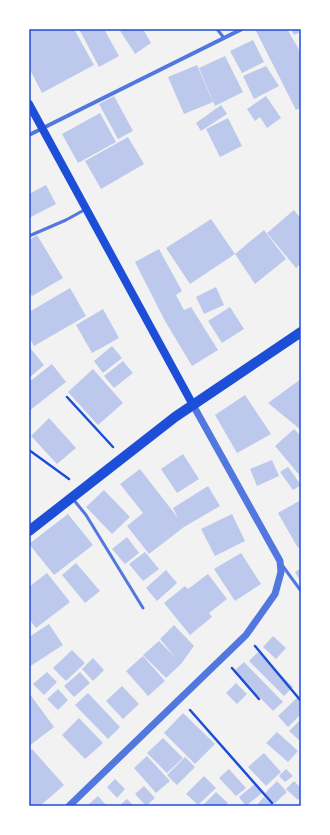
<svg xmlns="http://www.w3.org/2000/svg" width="330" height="835" viewBox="0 0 330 835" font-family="'IBM Plex Serif',serif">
<rect width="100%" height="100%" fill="#f2f2f2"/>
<path fill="#bdc9ec" d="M74,29L94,65L42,93L29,68V30Z
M79,29H104L119,56L99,67Z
M119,29H143L151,43L135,54Z
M261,29H287L301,53V108L296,110L256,31Z
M291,29H301V32L294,35Z
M253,40L264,62L242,73L230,51Z
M225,56L243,92L215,106L199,68Z
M197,65L213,102L184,114L168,77Z
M266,66L279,86L254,99L243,76Z
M114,96L133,131L118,139L99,104Z
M266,96L281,118L267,128L260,117L255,121L247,109Z
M221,105L227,114L201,131L196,123Z
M100,113L116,142L78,163L62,134Z
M228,118L242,146L220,157L206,129Z
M128,137L144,164L101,189L85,161Z
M46,185L56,204L29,218V194Z
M294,210L301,219V264L296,268L267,233Z
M211,219L235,254L190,284L166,248Z
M264,230L286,259L255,284L235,254Z
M37,235L63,278L32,296L29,291V240Z
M159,249L182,291L176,295L184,310L191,307L218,350L192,366L165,321L135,262Z
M216,287L224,305L204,314L196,297Z
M70,288L86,316L34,346L29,337V312Z
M230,307L244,329L222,343L208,321Z
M103,309L119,338L92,353L76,325Z
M112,346L122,358L103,373L94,361Z
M31,349L44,365L29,378V351Z
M123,361L133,373L114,388L104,376Z
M52,364L66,382L29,411V382Z
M93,369L123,403L98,425L68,392Z
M301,379V430L268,403Z
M245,395L271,434L237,453L215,415Z
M49,418L76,448L57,464L31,436Z
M294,429L301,436V477L275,446Z
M183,454L199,479L177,493L161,469Z
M272,460L279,476L257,486L250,469Z
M288,467L301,485L293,490L280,472Z
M140,469L178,518L173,508L208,486L220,506L184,527L149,554L127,526L143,513L120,484Z
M104,490L130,517L112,534L86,507Z
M299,501L301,504V546L298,548L278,513Z
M68,514L93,545L54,575L29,544Z
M232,514L245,541L215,556L201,529Z
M127,537L139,553L125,564L112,549Z
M145,552L159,569L143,581L129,564Z
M241,553L261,584L235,601L214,569Z
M76,563L100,591L85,603L62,575Z
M301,568V582L295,572Z
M166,570L177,583L157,601L146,588Z
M47,573L70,602L36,628L29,619V587Z
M208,574L227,599L209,613L212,617L190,635L164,603L185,586L188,589Z
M49,624L63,645L29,667V637Z
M174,625L194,646L181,664L166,678L143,655L159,641L176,658L160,639Z
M273,636L286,648L276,659L263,647Z
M72,650L85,663L66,681L53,668Z
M258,652L293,687L284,696L249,661Z
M143,656L165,681L148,696L126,671Z
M93,658L104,670L93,681L82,669Z
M244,662L283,702L273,711L234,671Z
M47,672L57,682L44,695L33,684Z
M80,672L90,683L74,697L64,686Z
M236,683L247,694L237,704L226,693Z
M122,686L139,704L123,719L106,701Z
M58,689L68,700L58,710L47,699Z
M29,693L54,727L29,746Z
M88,693L120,727L108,739L75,705Z
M301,694V714L288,727L278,716Z
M183,713L215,744L195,764L164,733Z
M79,718L103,743L85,759L62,735Z
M301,719V740L300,741L289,731Z
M277,732L298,751L288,762L266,743Z
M163,738L183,758L167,773L147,753Z
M32,749L64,785L40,806H29V751Z
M264,753L281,772L266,786L248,767Z
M147,756L170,781L156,793L134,768Z
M185,757L195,767L177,785L167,775Z
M229,769L246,788L236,796L219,778Z
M286,769L293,776L285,782L279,776Z
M204,776L216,788L198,805L186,794Z
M115,779L125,789L117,798L107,787Z
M277,781L287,792L274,804L264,794Z
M294,781L301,788V797L298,800L286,789Z
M256,783L263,792L246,806L239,797Z
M144,786L155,798L146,806L135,794Z
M216,792L228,803L225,806H202Z
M98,796L107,806H87Z
M264,797L273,806H256Z
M127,799L134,806H119Z"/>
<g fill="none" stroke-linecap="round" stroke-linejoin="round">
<path stroke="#1d4ed8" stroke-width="2.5" d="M67,397L113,447
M29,450L69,479
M255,646L301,701
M232,668L259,699
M190,710L272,803"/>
<path stroke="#5277de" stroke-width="3" d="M217,29L224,38
M29,236L66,220L86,209
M73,499L86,515L143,608
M282,565L301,591"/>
<path stroke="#5277de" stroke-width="4" d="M29,135L242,29"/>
<path stroke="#5277de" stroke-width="7" d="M69,806L246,635L275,594L281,572L280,561L193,405"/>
<path stroke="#1d4ed8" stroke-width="8" d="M29,104L193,405"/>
<path stroke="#1d4ed8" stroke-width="10" d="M29,531L175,417L301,332"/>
</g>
<rect width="330" height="835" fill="none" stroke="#ffffff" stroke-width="60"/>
<rect x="30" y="30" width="270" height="775" fill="none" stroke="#1d4ed8" stroke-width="1.5"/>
</svg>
